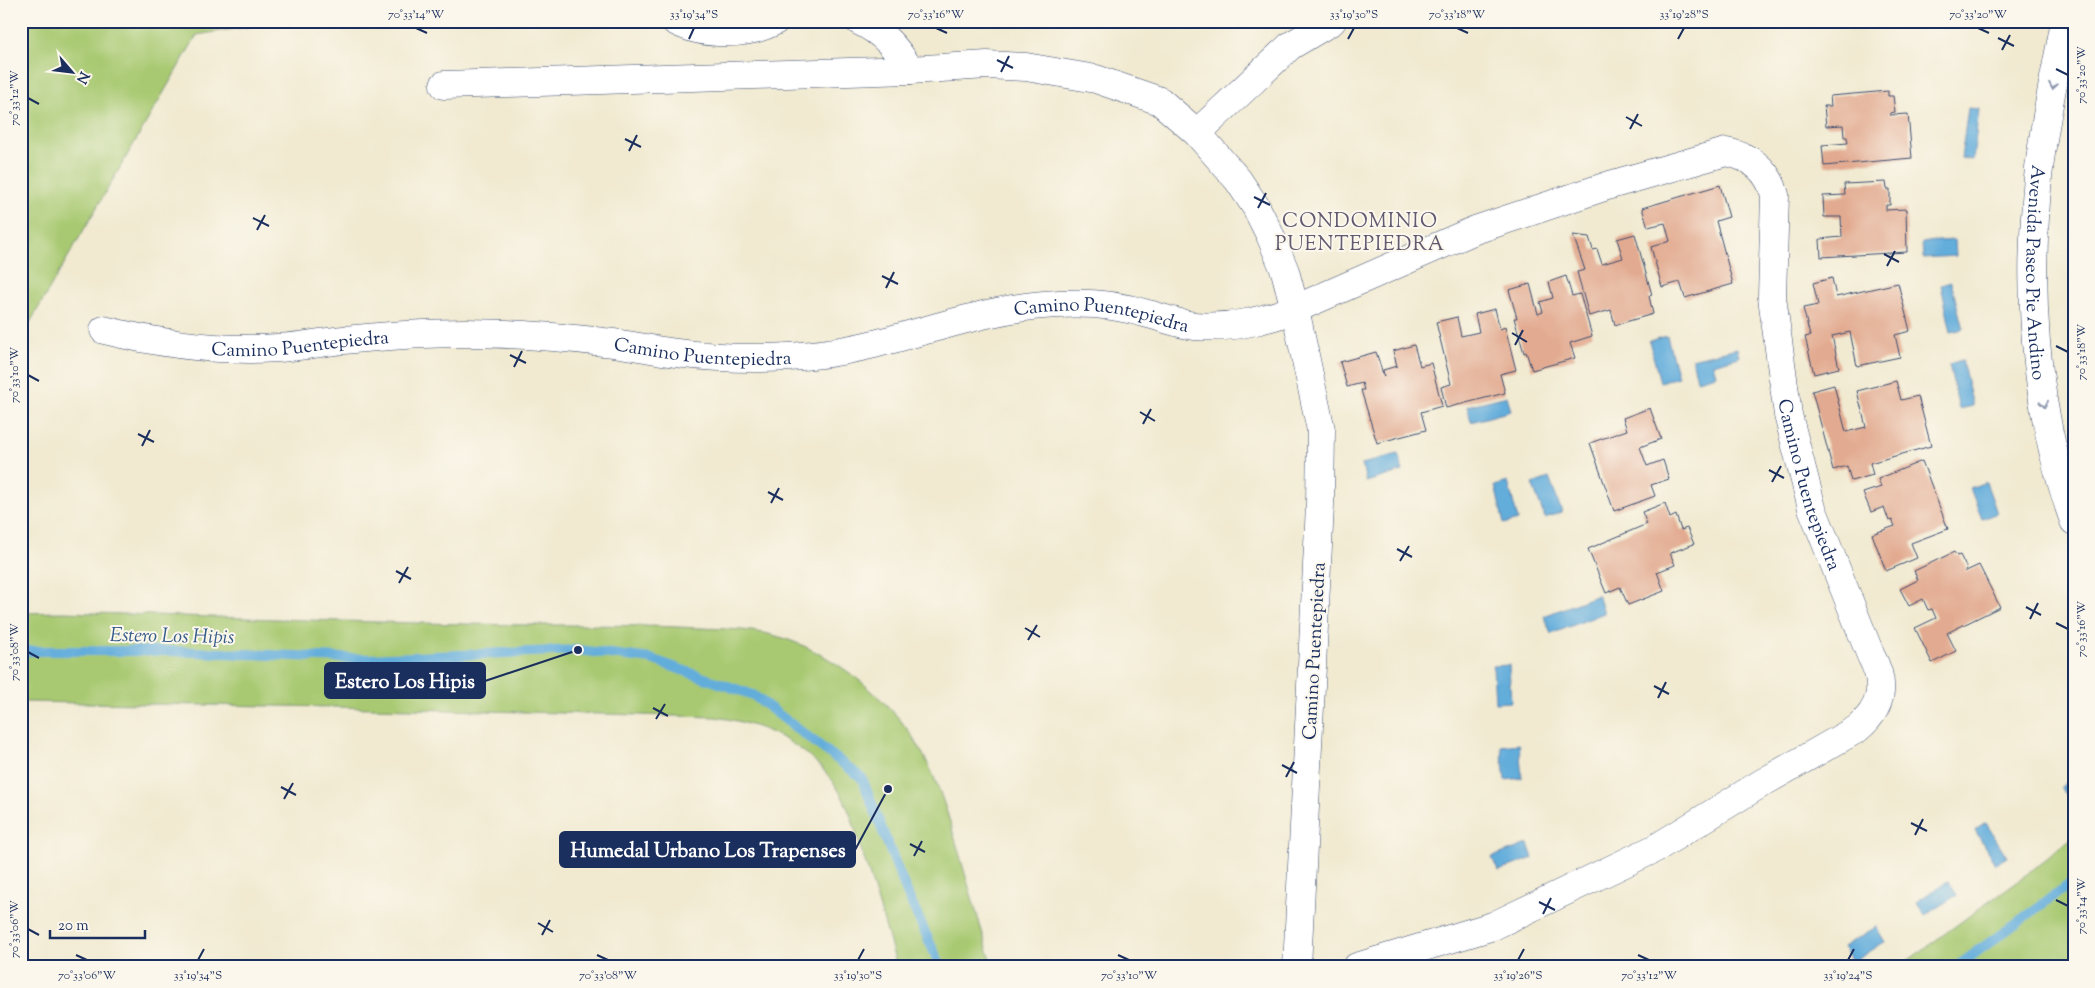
<svg xmlns="http://www.w3.org/2000/svg" width="2095" height="988" viewBox="0 0 2095 988" font-family="'Sorts Mill Goudy',serif">
<rect width="100%" height="100%" fill="#fbf7ec"/>
<filter id="ink" filterUnits="userSpaceOnUse"><feTurbulence type="fractalNoise" baseFrequency=".02" numOctaves="2"/><feDisplacementMap in="SourceGraphic" scale="10" xChannelSelector="R" yChannelSelector="G"/><feConvolveMatrix kernelMatrix="1 2 1 2 8 2 1 2 1" color-interpolation-filters="sRGB"/></filter>
<filter id="wash" filterUnits="userSpaceOnUse"><feTurbulence type="fractalNoise" baseFrequency=".0096" numOctaves="4" result="noise"/><feDisplacementMap in="SourceGraphic" scale="20" xChannelSelector="R" yChannelSelector="G"/><feGaussianBlur stdDeviation="1.12" result="paint"/><feColorMatrix in="noise" values="0 0 0 0 0 0 0 0 0 0 0 0 0 0 0 0 0 1.4 0 .05"/><feComposite in="paint" operator="in"/></filter>
<g filter="url(#wash)">
<rect width="100%" height="100%" fill="#f1ead1"/>
<path fill="#a8c971" stroke="#627c68" d="M21,21H283L197,35L21,338Z
M62,612C217,617 373,623 528,625C585,625 642,625 699,628C727,629 756,629 783,638C826,652 865,681 895,714C933,756 947,811 962,863C972,898 982,932 993,967H897C887,931 876,896 865,861C859,845 856,829 850,814C828,755 774,725 715,717L335,707L21,702V613Z
M2074,836V967H1899L2031,871Z"/>
<path fill="#63addb" stroke="#3f6e9c" d="M1968,108L1979,109L1973,160L1961,158Z
M1955,240L1956,256L1923,258L1922,242Z
M1951,282L1963,329L1951,332L1941,285Z
M1667,336L1678,377L1660,382L1649,341Z
M1737,348L1739,357L1713,364L1716,375L1697,380L1692,359Z
M1962,360L1973,406L1959,409L1949,364Z
M1507,396L1511,411L1471,422L1467,406Z
M1398,454L1403,471L1366,482L1362,464Z
M1549,478L1562,512L1545,518L1532,484Z
M1508,482L1518,520L1504,524L1495,486Z
M1986,482L1997,513L1982,519L1970,488Z
M1598,595L1604,613L1551,634L1544,616Z
M1509,665L1511,702L1495,703L1493,666Z
M1519,744L1522,778L1505,780L1501,746Z
M2074,776V798L2071,801L2060,788Z
M1986,823L2007,857L1995,864L1975,830Z
M1528,844L1533,858L1498,871L1492,857Z
M1948,881L1957,895L1925,915L1916,902Z
M1876,927L1885,942L1853,962L1843,947Z"/>
<g fill="none" stroke-linecap="round" stroke-linejoin="round">
<path stroke="#63addb" stroke-width="10" d="M21,651H171L367,659L578,650L651,659L753,695L862,778L907,893L941,967
M1956,967L2074,881"/>
</g>
<g id="blocks">
<path fill="#e2aa90" d="M1888,91V96H1893L1895,112L1890,113V115L1908,114L1912,158L1824,166L1822,145L1848,143L1847,137H1844L1843,125L1826,126L1824,106H1831L1830,96Z
M1886,182L1887,189H1890V205H1886V210L1906,209L1907,252L1821,257L1820,239L1842,237L1841,217H1824L1823,196L1845,195L1844,184Z
M1720,185L1729,217L1716,221L1733,284L1685,298L1680,282L1662,287L1651,247L1670,241L1665,223L1648,227L1642,208Z
M1635,234L1652,295L1649,296L1653,314L1615,325L1611,310L1589,316L1577,272L1585,270L1573,235L1589,237L1593,250L1597,249L1602,264L1623,258L1617,239Z
M1566,276L1572,296L1580,294L1592,336L1570,343L1575,358L1532,370L1526,352L1524,353L1514,318H1517L1509,290L1530,284L1538,314L1543,312L1540,302L1553,298L1549,282Z
M1832,278L1836,297L1898,283L1910,331L1895,335L1900,357L1857,366L1850,332L1832,336L1839,368L1814,374L1805,337L1810,336L1803,308L1818,305L1813,283Z
M1495,309L1500,329L1505,327L1516,370L1500,374L1505,393L1446,408L1441,387L1451,384L1436,322L1457,317L1461,336L1479,332L1475,314Z
M1414,345L1420,366L1431,363L1442,406L1421,412L1426,430L1377,443L1361,390H1364L1362,383L1347,387L1340,362L1376,352L1384,377L1383,370L1397,366L1393,351Z
M1896,381L1901,400L1918,396L1931,446L1870,463L1873,475L1851,481L1847,466L1833,470L1812,391L1834,385L1846,432L1866,427L1857,391Z
M1650,408L1661,439L1640,447L1647,466L1663,460L1669,479L1651,485L1655,496L1614,511L1590,443L1627,430L1623,418Z
M1922,461L1948,529L1911,543L1917,558L1886,571L1872,534L1895,526L1892,520L1889,521L1884,507L1871,512L1863,493L1881,487L1878,479Z
M1665,503L1670,518L1676,515L1681,530L1687,528L1694,544L1670,553L1675,565L1657,572L1664,591L1628,605L1620,587L1606,593L1588,549L1647,524L1642,512Z
M1954,552L1957,556L1960,555L1967,569L1964,572L1979,565L2000,607L1947,633L1956,651L1932,663L1915,628L1936,618L1932,609L1928,610L1923,599L1909,606L1900,589L1918,580L1914,571Z"/>
</g>
</g>
<g filter="url(#ink)">
<use href="#blocks" fill-opacity="0" stroke="#3b4b6f" stroke-width="1"/>
<g fill="none" stroke-linecap="round" stroke-linejoin="round">
<defs>
<g id="minor">
<path d="M675,21C703,36 747,36 775,21"/>
<path d="M859,21C883,32 897,49 910,70"/>
<path d="M444,85L910,70L987,65L1026,67L1096,79L1160,101L1197,133L1238,180L1256,207L1270,235L1285,271L1295,309L1321,430L1320,505L1297,967"/>
<path d="M1197,133L1290,46L1332,21"/>
<path id="s1" d="M104,330C161,344 218,352 278,348C300,347 322,342 344,340C384,336 425,333 465,333C511,333 558,337 604,342C628,344 652,350 676,353C724,359 773,360 821,354C901,344 977,307 1058,304C1088,302 1119,305 1148,314C1164,318 1178,324 1195,326C1230,329 1262,321 1295,309L1475,230L1610,185L1726,152C1752,157 1768,170 1775,195L1772,297L1788,415L1812,508L1871,656C1887,685 1882,708 1857,729L1762,783L1656,848L1493,926L1357,967"/>
</g>
<g id="secondary">
<path id="s2" d="M2065,21C2054,81 2040,140 2036,201C2028,308 2037,419 2074,521"/>
</g>
</defs>
<use href="#minor" stroke="#3b4b6f" stroke-width="29"/>
<use href="#secondary" stroke="#3b4b6f" stroke-width="29"/>
<use href="#minor" stroke="#fff" stroke-width="28"/>
<use href="#secondary" stroke="#fff" stroke-width="28"/>
</g>
<defs><path id="oneway-chevron" d="M-2-3.5L2.5 0L-2 3.5" fill="none" stroke-width="1.6" stroke-linecap="round" stroke-linejoin="round" transform="scale(1.25)"/></defs>
<g stroke="#8d97ae">
<use href="#oneway-chevron" transform="translate(2053 86) rotate(100)"/>
<use href="#oneway-chevron" transform="translate(2044 404) rotate(82)"/>
</g>
</g>
<path fill="none" stroke="#1b2f5e" stroke-width="2" d="M416,28L427,33M936,28L947,33M1457,28L1468,33M1978,28L1989,33M1998,38L2014,46M689,39L694,28M1348,39L1354,28M1678,39L1684,28M2002,50L2010,35M997,60L1013,68M2056,69L2068,75M1001,72L1009,56M28,98L39,104M1626,117L1642,126M1630,129L1638,114M625,139L641,147M629,151L637,135M1254,197L1270,205M1258,208L1266,193M253,218L269,226M257,230L265,215M1884,254L1899,262M1887,266L1895,251M882,276L898,284M886,288L894,272M1512,333L1527,342M1515,345L1523,330M2056,346L2068,352M510,355L526,363M514,367L522,351M28,375L39,381M1140,412L1155,421M1143,424L1151,409M138,434L154,442M142,446L150,430M1769,470L1784,478M1772,482L1781,466M768,492L783,500M771,503L779,488M1397,549L1412,557M1400,561L1409,546M396,571L411,579M399,583L408,567M2026,607L2041,615M2030,619L2038,603M2056,623L2068,629M1025,628L1040,637M1028,640L1037,625M28,652L39,658M1654,686L1669,694M1658,698L1666,682M653,708L668,716M656,719L665,704M1282,765L1297,773M1286,777L1294,762M281,787L296,795M284,799L293,783M1911,823L1927,831M1915,835L1923,819M910,844L925,852M914,856L922,841M2056,900L2068,906M1539,902L1555,910M1543,914L1551,898M538,923L553,932M28,929L39,935M542,935L550,920M76,955L87,960M597,955L608,960M1118,955L1129,960M1638,955L1649,960M198,960L204,949M858,960L864,949M1518,960L1524,949M1848,960L1854,949"/>
<g text-anchor="middle" stroke-width="4" stroke-linejoin="round" paint-order="stroke">
<g font-size="19" fill="#1b2f5e" stroke="#fbf7ec">
<text dy="7" stroke="none"><textPath href="#s2" startOffset="254">Avenida Paseo Pie Andino</textPath></text>
<text dy="7" stroke="none"><textPath href="#s1" startOffset="1008">Camino Puentepiedra</textPath></text>
<text dy="7" stroke="none"><textPath href="#s1" startOffset="198">Camino Puentepiedra</textPath></text>
<text dy="7" stroke="none"><textPath href="#s1" startOffset="602">Camino Puentepiedra</textPath></text>
<text dy="7" stroke="none"><textPath href="#s1" startOffset="2028">Camino Puentepiedra</textPath></text>
<text transform="translate(1313 651) rotate(-87)" y="7">Camino Puentepiedra</text>
</g>
<g font-size="20" letter-spacing="1" fill="#615a70" stroke="#fbf7ec">
<text x="1360" y="227">CONDOMINIO<tspan x="1360" dy="23">PUENTEPIEDRA</tspan></text>
</g>
<g font-size="20" font-style="italic" fill="#345b8a" stroke="#fbf7ec">
<text transform="translate(172 635) rotate(1)" y="7">Estero Los Hipis</text>
</g>
</g>
<path fill="none" stroke="#1b2f5e" stroke-width="2" d="M578 650L485 681M888 789L855 850"/>
<g fill="#1b2f5e" stroke="#fbf7ec" stroke-width="2">
<circle cx="578" cy="650" r="5"/>
<circle cx="888" cy="789" r="5"/>
</g>
<g fill="#1b2f5e" stroke="#1b2f5e" stroke-width="2">
<rect x="325" y="663" width="160" height="35" rx="5"/>
<rect x="560" y="832" width="295" height="35" rx="5"/>
</g>
<g font-size="20" text-anchor="middle" font-weight="bold" fill="#fff">
<text x="405" y="688">Estero Los Hipis</text>
<text x="708" y="857">Humedal Urbano Los Trapenses</text>
</g>
<rect width="2095" height="988" fill="none" stroke="#fbf7ec" stroke-width="55"/>
<g transform="translate(72 72) rotate(118)" stroke="#fbf7ec" stroke-width="4" paint-order="stroke">
<path d="M0-4L9 19L0 12L-9 19Z" fill="#1b2f5e"/>
<text y="-8" font-size="14" font-weight="bold" text-anchor="middle" fill="#1b2f5e">N</text>
</g>
<path d="M50 930v8h95v-8" fill="none" stroke="#1b2f5e" stroke-width="2.5"/>
<text x="58" y="930" font-size="15" fill="#1b2f5e" stroke="#fbf7ec" stroke-width="4" paint-order="stroke">20 m</text>
<rect x="28" y="28" width="2040" height="932" fill="none" stroke="#1b2f5e" stroke-width="2"/>
<g font-size="12" text-anchor="middle" fill="#1b2f5e">
<text x="416" y="18">70°33'14"W</text>
<text x="694" y="18">33°19'34"S</text>
<text x="936" y="18">70°33'16"W</text>
<text x="1354" y="18">33°19'30"S</text>
<text x="1457" y="18">70°33'18"W</text>
<text x="1684" y="18">33°19'28"S</text>
<text x="1978" y="18">70°33'20"W</text>
<text transform="translate(2081 75) rotate(-90)" y="4">70°33'20"W</text>
<text transform="translate(14 98) rotate(-90)" y="4">70°33'12"W</text>
<text transform="translate(2081 352) rotate(-90)" y="4">70°33'18"W</text>
<text transform="translate(14 375) rotate(-90)" y="4">70°33'10"W</text>
<text transform="translate(2081 629) rotate(-90)" y="4">70°33'16"W</text>
<text transform="translate(14 652) rotate(-90)" y="4">70°33'08"W</text>
<text transform="translate(2081 906) rotate(-90)" y="4">70°33'14"W</text>
<text transform="translate(14 929) rotate(-90)" y="4">70°33'06"W</text>
<text x="87" y="979">70°33'06"W</text>
<text x="198" y="979">33°19'34"S</text>
<text x="608" y="979">70°33'08"W</text>
<text x="858" y="979">33°19'30"S</text>
<text x="1129" y="979">70°33'10"W</text>
<text x="1518" y="979">33°19'26"S</text>
<text x="1649" y="979">70°33'12"W</text>
<text x="1848" y="979">33°19'24"S</text>
</g>
</svg>
